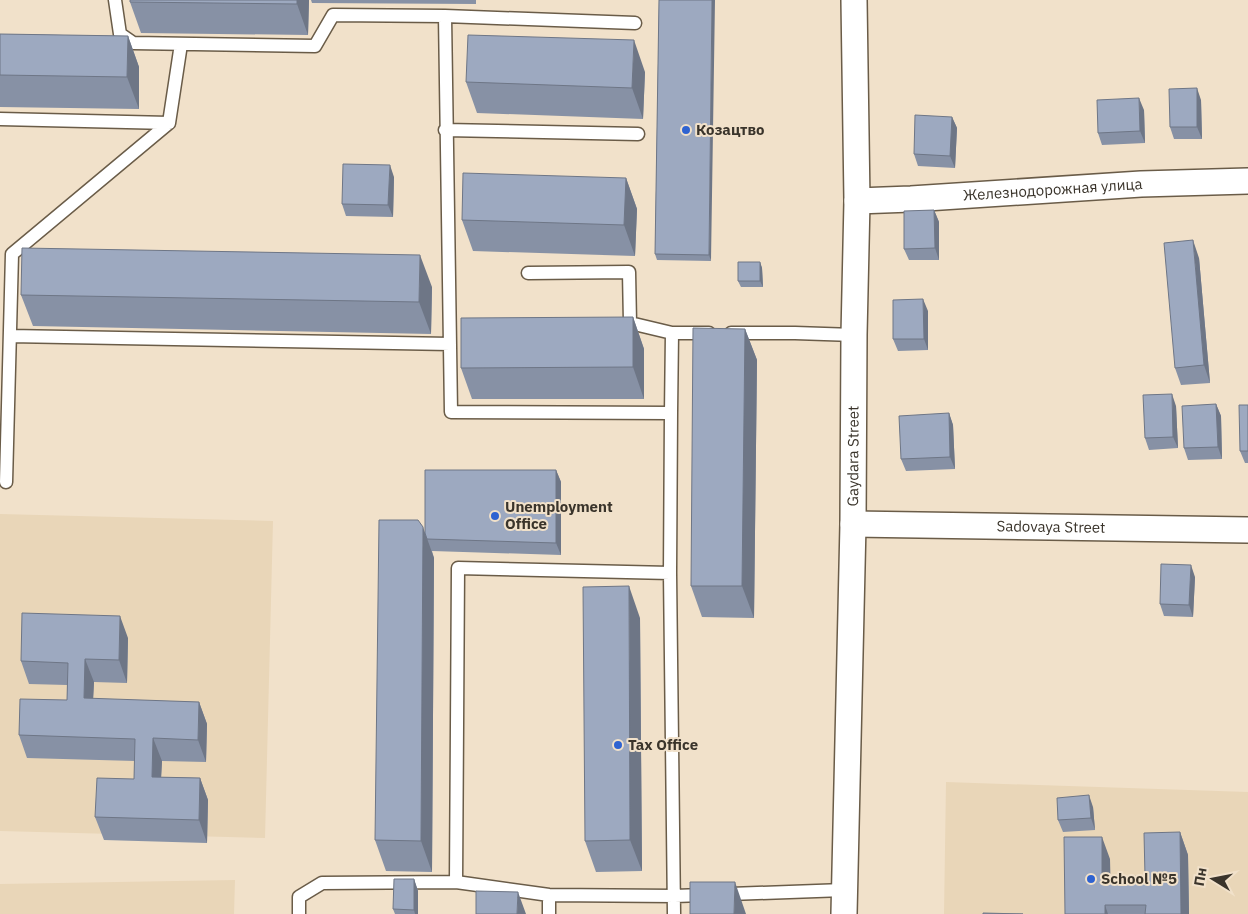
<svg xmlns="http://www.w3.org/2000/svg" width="1248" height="914" viewBox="0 0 1248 914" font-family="'IBM Plex Sans',sans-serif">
<rect width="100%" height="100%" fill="#f1e1ca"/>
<path fill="#e9d6b8" d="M0,514L273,521L265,838L0,831Z
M946,782L1248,792V914H944Z
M235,880L234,914H0V884Z"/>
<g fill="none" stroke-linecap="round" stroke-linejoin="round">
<defs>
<path id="lane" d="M115,0L120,34L133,43L315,46L333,15L445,16L635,23
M445,16L451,412L671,413L672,333H709
M0,119L169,123L181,44
M445,130L638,134
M528,273L629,272L630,323L672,333
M731,333H795L854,335
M10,336L450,344
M671,413L670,573L674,914
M6,482L12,254L169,123
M456,882L458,568L670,573
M299,914V897L322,883L456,882L549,895L675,896L844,890
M549,914V895"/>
<g id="street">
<path id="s1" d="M857,201L911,199L1141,184L1248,181"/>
<path id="s2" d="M853,524L1248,530"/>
<path id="s3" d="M844,914L853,524L854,335L857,201L854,0"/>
</g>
</defs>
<use href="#lane" stroke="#6a5c48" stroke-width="15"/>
<use href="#street" stroke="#6a5c48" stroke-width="28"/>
<use href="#lane" stroke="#fff" stroke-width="12"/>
<use href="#street" stroke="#fff" stroke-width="25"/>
</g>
<path fill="#8791a5" d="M309,0L308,35L141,33L130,2Z
M311,0H476V4L312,3Z
M659,0L711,261L657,260L655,254Z
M0,34L128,36L139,67V109L0,107Z
M645,72L643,119L477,113L466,82Z
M1201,100L1202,139H1174L1170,127Z
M1144,110L1145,143L1102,145L1098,133Z
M952,117L957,128L955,168L918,166L914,154Z
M394,177L393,217L346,216L342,204Z
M626,178L637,209L635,256L473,251L462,220Z
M934,210L939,222V260H909L904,249Z
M1199,258L1210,383L1181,385L1175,368Z
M760,262L762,268L763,287H741L738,281Z
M432,287L431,334L33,326L21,295Z
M928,311V350L898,351L893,339Z
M633,317L644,349V399H472L461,368Z
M745,329L757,360L754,618L702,617L691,586Z
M1216,404L1221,416L1222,459L1188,460L1184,448Z
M1248,405V463H1245L1240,451Z
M1176,406L1178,448L1149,450L1145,438Z
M949,413L953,425L955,469L906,471L901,459Z
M556,470L561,482V555L432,551L434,558L432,872L386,871L375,840L425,533Z
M1195,577L1193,617L1164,616L1160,604Z
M640,618L642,871L596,872L585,841Z
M128,638L127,683L94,682L93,699L199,702L207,724L206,762L162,761L161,777L200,778L208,800L207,843L104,840L95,817L134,779L135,761L27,758L19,735L67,700V685L29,684L21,661Z
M1093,807L1095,830L1063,832L1058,820Z
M1180,832L1188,855L1189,914H1065L1110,859V877L1145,876Z
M414,879L418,891V914H395L393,909Z"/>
<path fill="#6e7686" d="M297,0H309L308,35L297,4Z
M712,0H715L711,261L709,255Z
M128,36L139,67V109L127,77Z
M634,40L645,72L643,119L632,88Z
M1197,88L1201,100L1202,139L1197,127Z
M1139,98L1144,110L1145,143L1140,131Z
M952,117L957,128L955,168L950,156Z
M390,165L394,177L393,217L388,205Z
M626,178L637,209L635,256L624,225Z
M934,210L939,222V260L935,248Z
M1193,240L1199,258L1210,383L1204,365Z
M420,255L432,287L431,334L419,302Z
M760,262L762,268L763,287L760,281Z
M923,299L928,311V350L924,339Z
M633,317L644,349V399L633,367Z
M745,329L757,360L754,618L742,586Z
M1172,394L1176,406L1178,448L1173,437Z
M1216,404L1221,416L1222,459L1218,447Z
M949,413L953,425L955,469L950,457Z
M556,470L561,482V555L556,543Z
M423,527L434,558L432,872L421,841Z
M1191,565L1195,577L1193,617L1189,605Z
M629,586L640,618L642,871L630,840Z
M120,616L128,638L127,683L119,660Z
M85,659L94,682L92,721L84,698Z
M199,702L207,724L206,762L198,740Z
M153,738L162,761L160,799L152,777Z
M200,778L208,800L207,843L199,820Z
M1089,795L1093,807L1095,830L1091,818Z
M1180,832L1188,855L1189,914H1181Z
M1102,837L1110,859L1111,899L1102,877Z
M414,879L418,891V914H415L414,910Z
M735,882L746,914H734Z
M518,892L526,914H517Z
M1105,905L1108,914H1105Z"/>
<path fill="#9da9c0" stroke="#6e7686" d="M130,0H297V4L130,2Z
M659,0H712L709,255L655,254Z
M0,34L128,36L127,77L0,75Z
M468,35L634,40L632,88L466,82Z
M1197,88V127H1170L1169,89Z
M1139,98L1140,131L1098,133L1097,100Z
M915,115L952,117L950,156L914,154Z
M343,164L390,165L388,205L342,204Z
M463,173L626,178L624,225L462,220Z
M934,210L935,248L904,249V211Z
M1193,240L1204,365L1175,368L1164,243Z
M22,248L420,255L419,302L21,295Z
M738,262H760V281H738Z
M923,299L924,339H893V300Z
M633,317V367L461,368V318Z
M693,328L745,329L742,586H691Z
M1172,394L1173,437L1145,438L1143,395Z
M1216,404L1218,447L1184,448L1182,406Z
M1239,405H1248V451H1240Z
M949,413L950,457L901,459L899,416Z
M425,470H556V543L427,539L425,533Z
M379,520H418L423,527L421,841L375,840Z
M1161,564L1191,565L1189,605L1160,604Z
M629,586L630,840L585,841L583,587Z
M22,613L120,616L119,660L85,659L84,698L199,702L198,740L153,738L152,777L200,778L199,820L95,817L97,778L134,779L135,739L19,735L20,699L67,700L68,663L21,661Z
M1089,795L1091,818L1058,820L1057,798Z
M1180,832L1181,914H1145L1146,905H1105V914H1065L1064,837H1102V877L1145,876L1144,833Z
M394,879H414V910L393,909Z
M690,882H735L734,914H690Z
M476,891L518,892L517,914H476Z
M983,913L1023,914H983Z"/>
<g fill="#2f63d1" stroke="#f1e1ca" stroke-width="2">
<circle cx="686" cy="130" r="5"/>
<circle cx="495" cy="516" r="5"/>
<circle cx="618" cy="745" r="5"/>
<circle cx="1091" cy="879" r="5"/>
</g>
<g text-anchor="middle" stroke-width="4" stroke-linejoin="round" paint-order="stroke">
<g font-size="15" font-weight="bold" fill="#3a342b" stroke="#f1e1ca" text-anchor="start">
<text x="696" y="135">Козацтво</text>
<text x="505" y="512">Unemployment<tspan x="505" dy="17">Office</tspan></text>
<text x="628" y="750">Tax Office</text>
<text x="1101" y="884">School №5</text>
</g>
<g font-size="15" fill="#3a342b" stroke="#f1e1ca">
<text dy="5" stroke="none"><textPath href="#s1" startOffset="196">Железнодорожная улица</textPath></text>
<text dy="5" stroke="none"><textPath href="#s3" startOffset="458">Gaydara Street</textPath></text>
<text dy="5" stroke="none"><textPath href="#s2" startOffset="198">Sadovaya Street</textPath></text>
</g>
</g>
<g transform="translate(1213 879) rotate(280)" stroke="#f1e1ca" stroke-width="4" paint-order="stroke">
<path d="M0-4L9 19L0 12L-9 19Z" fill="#3a342b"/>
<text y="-8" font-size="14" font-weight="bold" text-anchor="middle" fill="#3a342b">Пн</text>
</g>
</svg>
